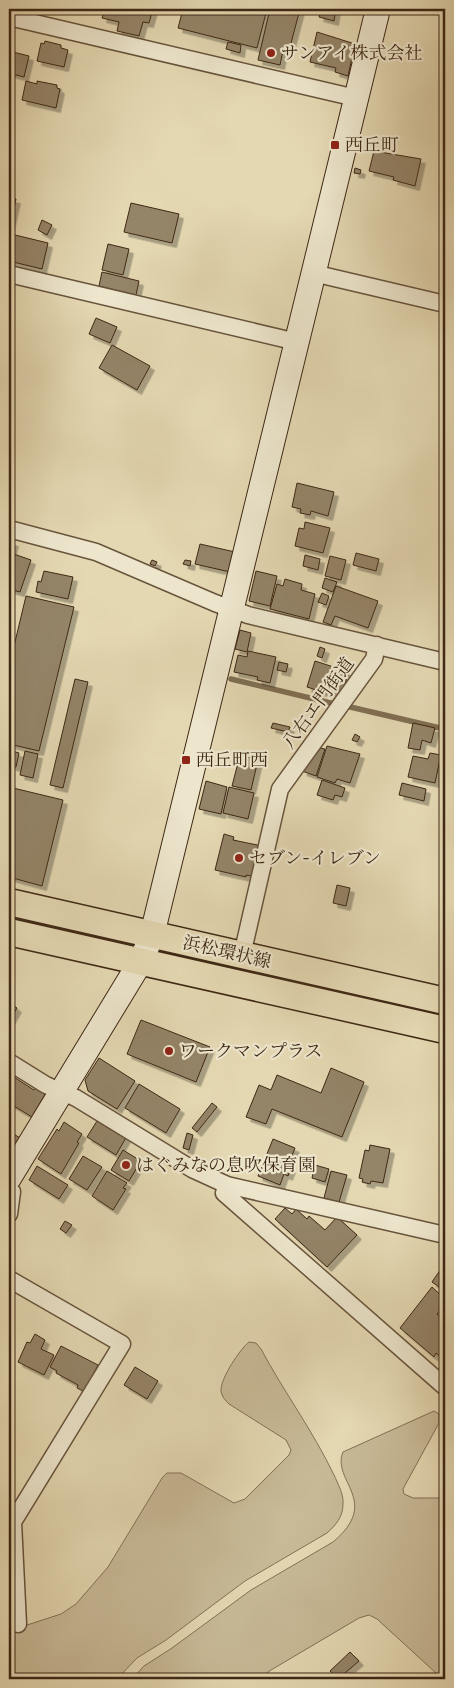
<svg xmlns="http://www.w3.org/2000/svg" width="454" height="1688" viewBox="0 0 454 1688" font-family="Vollkorn,'Noto Serif JP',serif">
<defs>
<filter id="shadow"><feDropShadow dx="4.5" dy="4.5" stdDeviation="0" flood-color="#0004"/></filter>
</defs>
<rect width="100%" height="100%" fill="#e4d8b2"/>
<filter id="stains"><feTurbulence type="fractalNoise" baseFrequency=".004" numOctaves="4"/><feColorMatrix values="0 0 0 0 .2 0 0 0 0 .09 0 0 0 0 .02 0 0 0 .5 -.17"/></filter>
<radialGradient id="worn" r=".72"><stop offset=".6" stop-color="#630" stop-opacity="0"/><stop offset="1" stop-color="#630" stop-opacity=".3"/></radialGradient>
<path fill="#c8ba97" stroke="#837156" d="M249,1342L256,1343L261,1349C284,1392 313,1431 334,1475C338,1484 344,1495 343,1504C343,1517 336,1525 327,1533L245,1581L166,1640L137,1658L117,1679H9V1545L24,1626L61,1614L76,1604L108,1567L162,1478L167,1473H181L234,1503L245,1499L289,1455L291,1450L286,1440L229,1404C225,1400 222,1397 221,1391C220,1379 240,1349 249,1342Z
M434,1411L439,1414V1423L403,1489L404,1494L413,1498H445V1676L437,1674L377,1619L369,1615L359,1618L271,1670L259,1679H132L144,1666L172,1648L251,1590L333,1542C382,1501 331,1481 343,1452Z"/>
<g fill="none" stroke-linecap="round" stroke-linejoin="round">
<path stroke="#806e53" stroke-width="5.5" d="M231,679L335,704
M346,706L440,728"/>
</g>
<path fill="#948467" stroke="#3e2815" filter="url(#shadow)" d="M105,9H153L149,23L143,22L139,36L117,31L119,22L102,18Z
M183,9H267L257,48L178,28Z
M270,9H300L290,47L284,46L280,65L258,60Z
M321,9H336L334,21L319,17Z
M317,32L355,44L348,76L335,72L336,68L310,62Z
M45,41L61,45V48L68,50L64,67L37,61L41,43L44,44Z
M228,42L241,45L240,53L226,49Z
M9,51L29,56L24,77L9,73Z
M26,81L37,84V81L57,85V88L60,89L56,108L22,100Z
M374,151L421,159L415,186L393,180L394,177L369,171Z
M355,168L361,170L360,174L354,173Z
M9,198L16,199L9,230Z
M131,203L179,214L172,243L124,232Z
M42,220L52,225L47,235L38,230Z
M11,234L48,243L42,269L9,261Z
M108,244L129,249L123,275L102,270Z
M102,272L139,281L136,295L99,286Z
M96,318L117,327L110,343L89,334Z
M112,345L150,366L137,390L99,368Z
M297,483L334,492L328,516L311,511L310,515L300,513L301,509L292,507Z
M305,522L330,528L323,553L295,546L299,528L304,529Z
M9,541L14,542L11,553L31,560L20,592L9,589Z
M200,544L235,552L230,572L195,564Z
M356,553L379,559L376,571L353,565Z
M305,555L320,559L318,570L303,566Z
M330,556L346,560L341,580L325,576Z
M152,560L157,562L155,566L150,564Z
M185,560L191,561L190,566L183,564Z
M44,571L73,577L68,599L36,592L38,581L41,582Z
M256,571L277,576L270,606L249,601Z
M325,578L337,582L333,592L322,588Z
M285,579L302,584L301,590L315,594L309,619L270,609L277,584L283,586Z
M336,586L378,601L368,628L335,616L331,625L323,622Z
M322,593L329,596L326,605L318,602Z
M26,596L74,607L39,751L9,744V667Z
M240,630L251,633L247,652L235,649Z
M320,647L325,649L322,658L317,656Z
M248,651L276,657L270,683L257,680L258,677L234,672L238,655L247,657Z
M315,661L349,672L342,692L334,689L332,695L307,687Z
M279,662L288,664L286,672L277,670Z
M75,679L88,682L63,788L50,785Z
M273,723L290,727L288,732L271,728Z
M413,723L435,728L431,743L422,740L420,750L408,748Z
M355,734L360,737L357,742L352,740Z
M327,746L360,754L350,783L337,779L335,783L317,777Z
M320,748L325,749L316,776L302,771Z
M9,750L19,753L16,767L9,765Z
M25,751L38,754L33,778L20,775Z
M430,753L441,755L435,783L408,777L413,756L428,759Z
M240,755L258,760L251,790L232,786Z
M322,780L345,788L342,797L335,795L333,800L317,795Z
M206,781L227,787L221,814L199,809Z
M402,783L426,789L424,801L399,795Z
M9,787L63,800L42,886L9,877Z
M229,787L254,793L248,819L223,813Z
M224,834L234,837L233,840L262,846L255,877L246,875V877L215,870Z
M337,885L350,888L346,906L333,903Z
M9,1002L17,1008L9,1022Z
M141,1020L210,1047L196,1082L127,1054Z
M99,1058L135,1081L117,1109L88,1091L85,1080Z
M331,1068L364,1082L342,1137L272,1109L266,1124L246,1117L259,1085L271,1090L277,1075L321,1093Z
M9,1074L34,1090L36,1086L46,1093L32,1117L9,1103Z
M139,1084L180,1109L166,1133L125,1108Z
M212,1103L217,1107L197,1132L192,1128Z
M97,1121L119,1134L120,1132L127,1136L116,1155L87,1137Z
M64,1122L82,1134L77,1142L79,1143L61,1174L38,1159L57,1129L59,1131Z
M9,1131L20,1138L9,1157Z
M187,1133L193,1135L189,1150L183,1148Z
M273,1139L295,1148L288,1166L291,1168L288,1176L284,1174L280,1185L258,1176Z
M370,1145L390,1149L383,1183L371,1181L370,1184L362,1182L363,1179L359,1178L365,1150L369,1151Z
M123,1150L141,1161L129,1181L111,1170Z
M83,1156L102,1167L87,1190L69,1179Z
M315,1165L329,1169L325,1182L312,1178Z
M37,1166L68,1185L59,1199L29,1180Z
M107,1171L127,1183L123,1188L126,1189L113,1210L92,1196Z
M331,1171L347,1175L339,1202L324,1198Z
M285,1208L292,1214L296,1209L307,1219L309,1216L325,1230L337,1217L357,1235L327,1267L275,1219Z
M65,1221L72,1225L66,1233L60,1229Z
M445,1263V1291L432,1282Z
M432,1287L445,1299V1304L437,1314L445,1321V1361L436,1353L434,1357L400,1328Z
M35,1334L45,1340L41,1349L54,1355L44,1375L18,1362L27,1342L30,1343Z
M61,1346L98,1365L85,1392L77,1388L78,1385L56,1373L57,1371L50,1367Z
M135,1367L158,1381L147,1399L124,1385Z
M350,1652L359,1661L338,1679L330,1671Z"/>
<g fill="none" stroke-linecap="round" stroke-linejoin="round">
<defs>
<path id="street" d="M9,17L356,98
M313,273L445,304
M9,274L297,342
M9,529L96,552L215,603L248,615L445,662
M242,955L280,789L374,659L377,645
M9,1062L46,1085L76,1098L192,1169L227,1185L445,1235
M227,1185L224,1193L445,1387
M9,1190L12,1192L9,1214
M9,1279L122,1344L13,1522L18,1624"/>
<path id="secondary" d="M9,1178L141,961L152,935L378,9"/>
<path id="primary" d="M9,902L445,1001
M9,932L445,1030"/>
</defs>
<use href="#street" stroke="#68543c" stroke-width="19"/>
<use href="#secondary" stroke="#3e2815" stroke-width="26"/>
<use href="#primary" stroke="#3e2815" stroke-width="29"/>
<use href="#street" stroke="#ede6cd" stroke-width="16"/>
<use href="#secondary" stroke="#ede6cd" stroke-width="24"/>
<use href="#primary" stroke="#e4d8b2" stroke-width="26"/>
</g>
<g fill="#8f2418" stroke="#ede6cd" stroke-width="2">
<circle cx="271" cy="53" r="5"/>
<rect x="330" y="140" width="10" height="10" rx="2.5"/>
<rect x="181" y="755" width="10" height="10" rx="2.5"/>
<circle cx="239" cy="858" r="5"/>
<circle cx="169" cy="1051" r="5"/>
<circle cx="126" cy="1165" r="5"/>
</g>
<g text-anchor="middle" stroke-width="4.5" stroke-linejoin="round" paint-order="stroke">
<g font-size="18" fill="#3e2815" stroke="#ede6cd" text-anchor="start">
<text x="281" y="59">サンアイ株式会社</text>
<text x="345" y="151">西丘町</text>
<text x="196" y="766">西丘町西</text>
<text x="249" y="864">セブン-イレブン</text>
<text x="179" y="1057">ワークマンプラス</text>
<text x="136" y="1171">はぐみなの息吹保育園</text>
</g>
<g font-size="18" fill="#3e2815" stroke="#ede6cd">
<text transform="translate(318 703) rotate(-54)" y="6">八右エ門街道</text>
<text transform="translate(227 952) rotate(13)" y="6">浜松環状線</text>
</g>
</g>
<rect width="454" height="1688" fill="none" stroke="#e4d8b2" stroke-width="30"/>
<rect x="10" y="10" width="434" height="1668" fill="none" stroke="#3e2815" stroke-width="2.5"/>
<rect x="15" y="15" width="424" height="1658" fill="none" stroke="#3e2815"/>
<rect width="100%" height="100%" filter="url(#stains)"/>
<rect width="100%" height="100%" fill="url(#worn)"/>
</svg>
